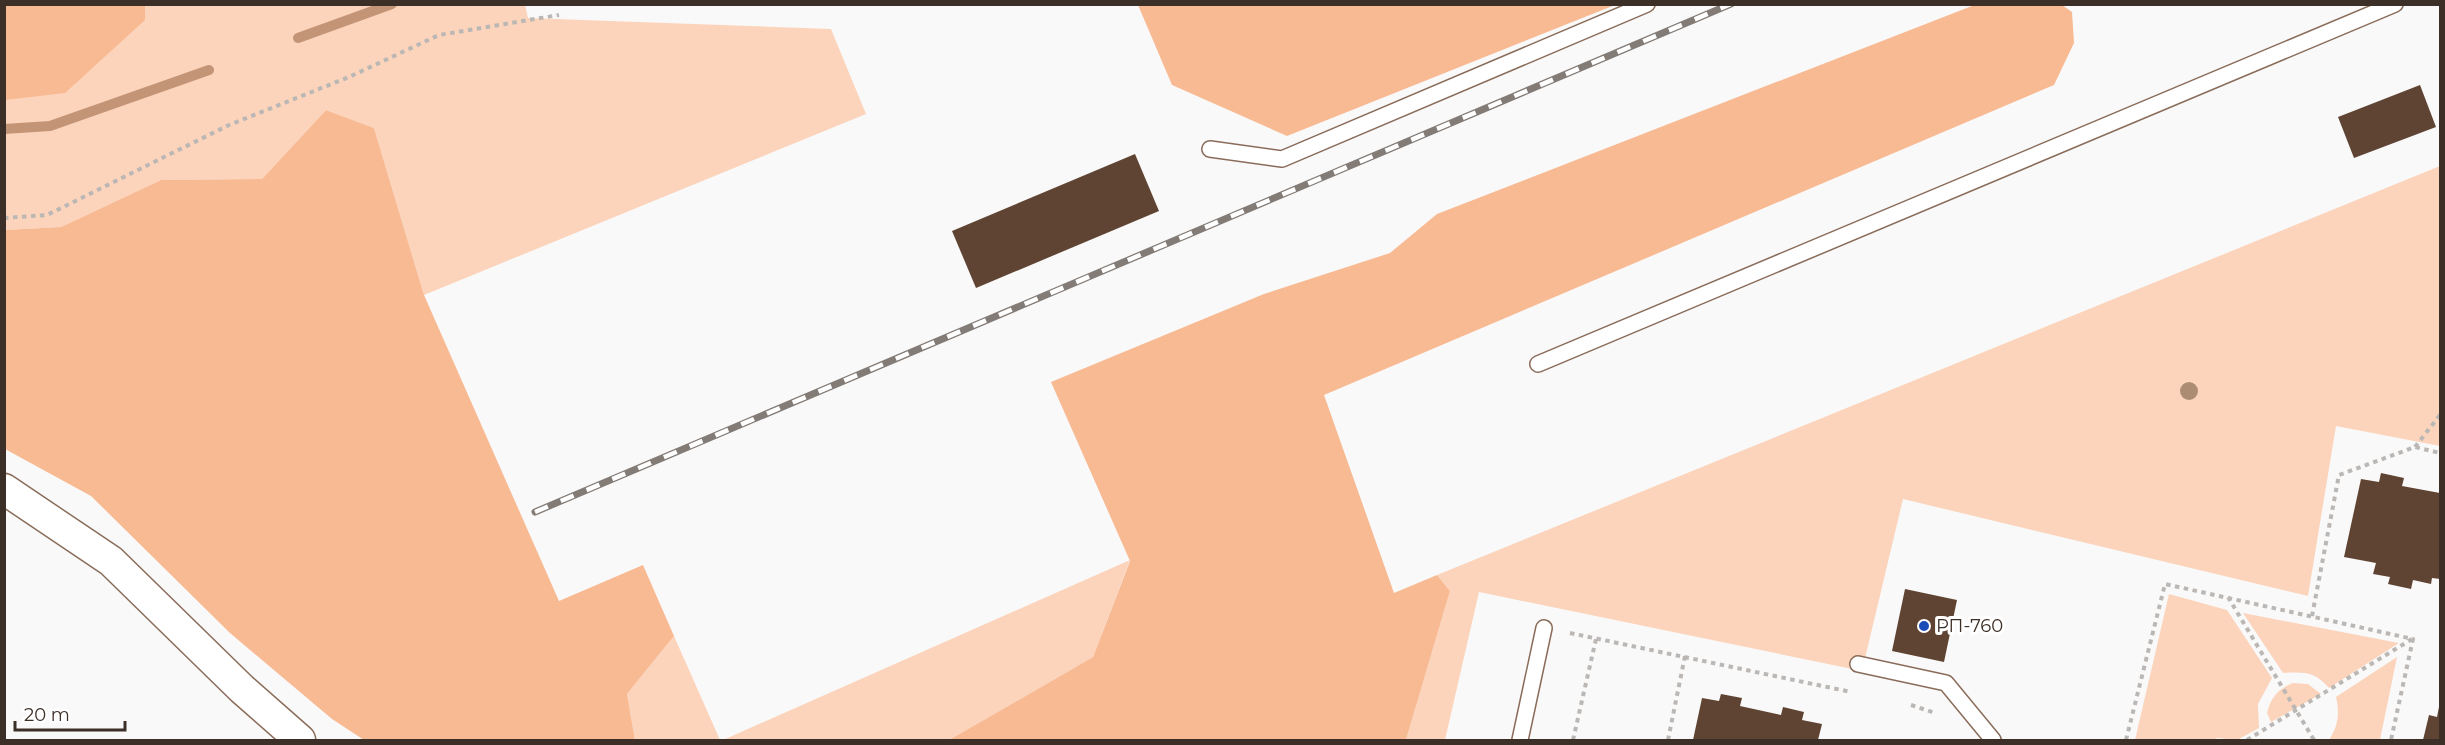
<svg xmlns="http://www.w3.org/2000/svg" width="2445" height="745" viewBox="0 0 2445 745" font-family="Montserrat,sans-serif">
<rect width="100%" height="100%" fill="#f9f9f9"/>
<path fill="#fcd4bb" d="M525,4L528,18L831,29L866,114L424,295L374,128L326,110L262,179L161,180L61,227L5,230V5Z
M2440,166V446L2336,426L2308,596L1903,499L1862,671L1479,592L1445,740H1406L1450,591L1437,575Z
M1130,560L1093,657L949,740H723Z
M2169,594L2227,610L2272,678L2258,704L2259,728L2237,740L2217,738L2215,740H2135Z
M2243,613L2399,643L2329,688C2314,671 2304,672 2283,673Z
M674,636L720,740H635L627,694Z
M2397,657L2380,740H2329C2338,726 2340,714 2336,697Z
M2293,683L2308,684L2321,694L2271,722L2267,713C2271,697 2278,689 2293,683Z"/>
<path fill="#f8ba93" d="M1977,4L2062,5L2072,12L2074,43L2054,85L1324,395L1394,593L1437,575L1450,591L1406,740H949L1093,657L1130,561L1051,382L1264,294L1390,253L1437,214Z
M4,5H145V20L65,93L5,100Z
M1138,5H1615L1287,136L1172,85Z
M326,110L374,128L424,295L559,601L643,565L674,636L627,694L635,740H364L332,719L230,633L91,496L5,449V230L61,227L161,180L262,179Z"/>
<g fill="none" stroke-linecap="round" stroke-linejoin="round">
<path stroke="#c49477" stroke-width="10" d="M298,38L392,4
M4,129L50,126L209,70"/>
</g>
<path fill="#604433" d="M2420,85L2436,127L2354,158L2338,117Z
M1135,154L1159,211L976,288L952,231Z
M2381,473L2404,478L2402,486L2440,493V579L2432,578L2431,584L2413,580L2411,589L2388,584L2390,577L2373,574L2376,563L2344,557L2361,479L2379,482Z
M1905,589L1957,600L1944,662L1892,651Z
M1721,694L1742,698L1740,706L1781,715L1783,707L1804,712L1802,720L1822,724L1818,740H1693L1702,698L1719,701Z
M2439,707L2440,740H2423L2429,715L2437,717Z"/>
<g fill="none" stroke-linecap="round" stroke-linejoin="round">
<defs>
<path id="lane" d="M1210,149L1282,159L1647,4
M1538,364L2395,4
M1858,664L1946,683L1993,740
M1520,740L1544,628"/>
<path id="street" d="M4,489L111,561L242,689L300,740"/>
</defs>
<use href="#lane" stroke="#8a6c5a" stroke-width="18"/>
<use href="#street" stroke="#8a6c5a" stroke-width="33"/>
<path stroke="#bbb7b4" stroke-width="4" stroke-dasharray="4.5 4.5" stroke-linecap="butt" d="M4,218L47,215L229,125L349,77L439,35L559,15
M2415,447L2440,415
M2228,597L2314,740
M2312,616L2339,475L2415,447L2440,453
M1570,633L1851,692
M1911,705L1935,713
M1573,740L1596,639
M1668,740L1685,656
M2126,740L2165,584L2413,639L2391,740
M2247,740L2412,639"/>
<use href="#lane" stroke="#fff" stroke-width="15"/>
<use href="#street" stroke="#fff" stroke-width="30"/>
<defs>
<path id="rail" d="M535,512L1731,4"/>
</defs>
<use href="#rail" stroke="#837b76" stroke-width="7"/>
<use href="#rail" stroke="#fff" stroke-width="4.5" stroke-dasharray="14" stroke-linecap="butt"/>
</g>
<circle fill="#ac8d74" cx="2189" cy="391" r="9"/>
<circle fill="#1a4cb8" stroke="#fff" stroke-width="2" cx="1924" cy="626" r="6"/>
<g text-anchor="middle" stroke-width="6" stroke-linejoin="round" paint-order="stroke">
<g font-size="18" fill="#3c2f27" stroke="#fff" text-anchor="start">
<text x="1936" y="632">РП-760</text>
</g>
</g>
<rect width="2445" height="745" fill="none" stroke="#3c2f27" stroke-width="12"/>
<path d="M15 721v9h110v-9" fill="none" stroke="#3c2f27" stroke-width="3"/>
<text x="24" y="721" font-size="18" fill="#3c2f27" stroke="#ffffff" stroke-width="4.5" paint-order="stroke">20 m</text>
</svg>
